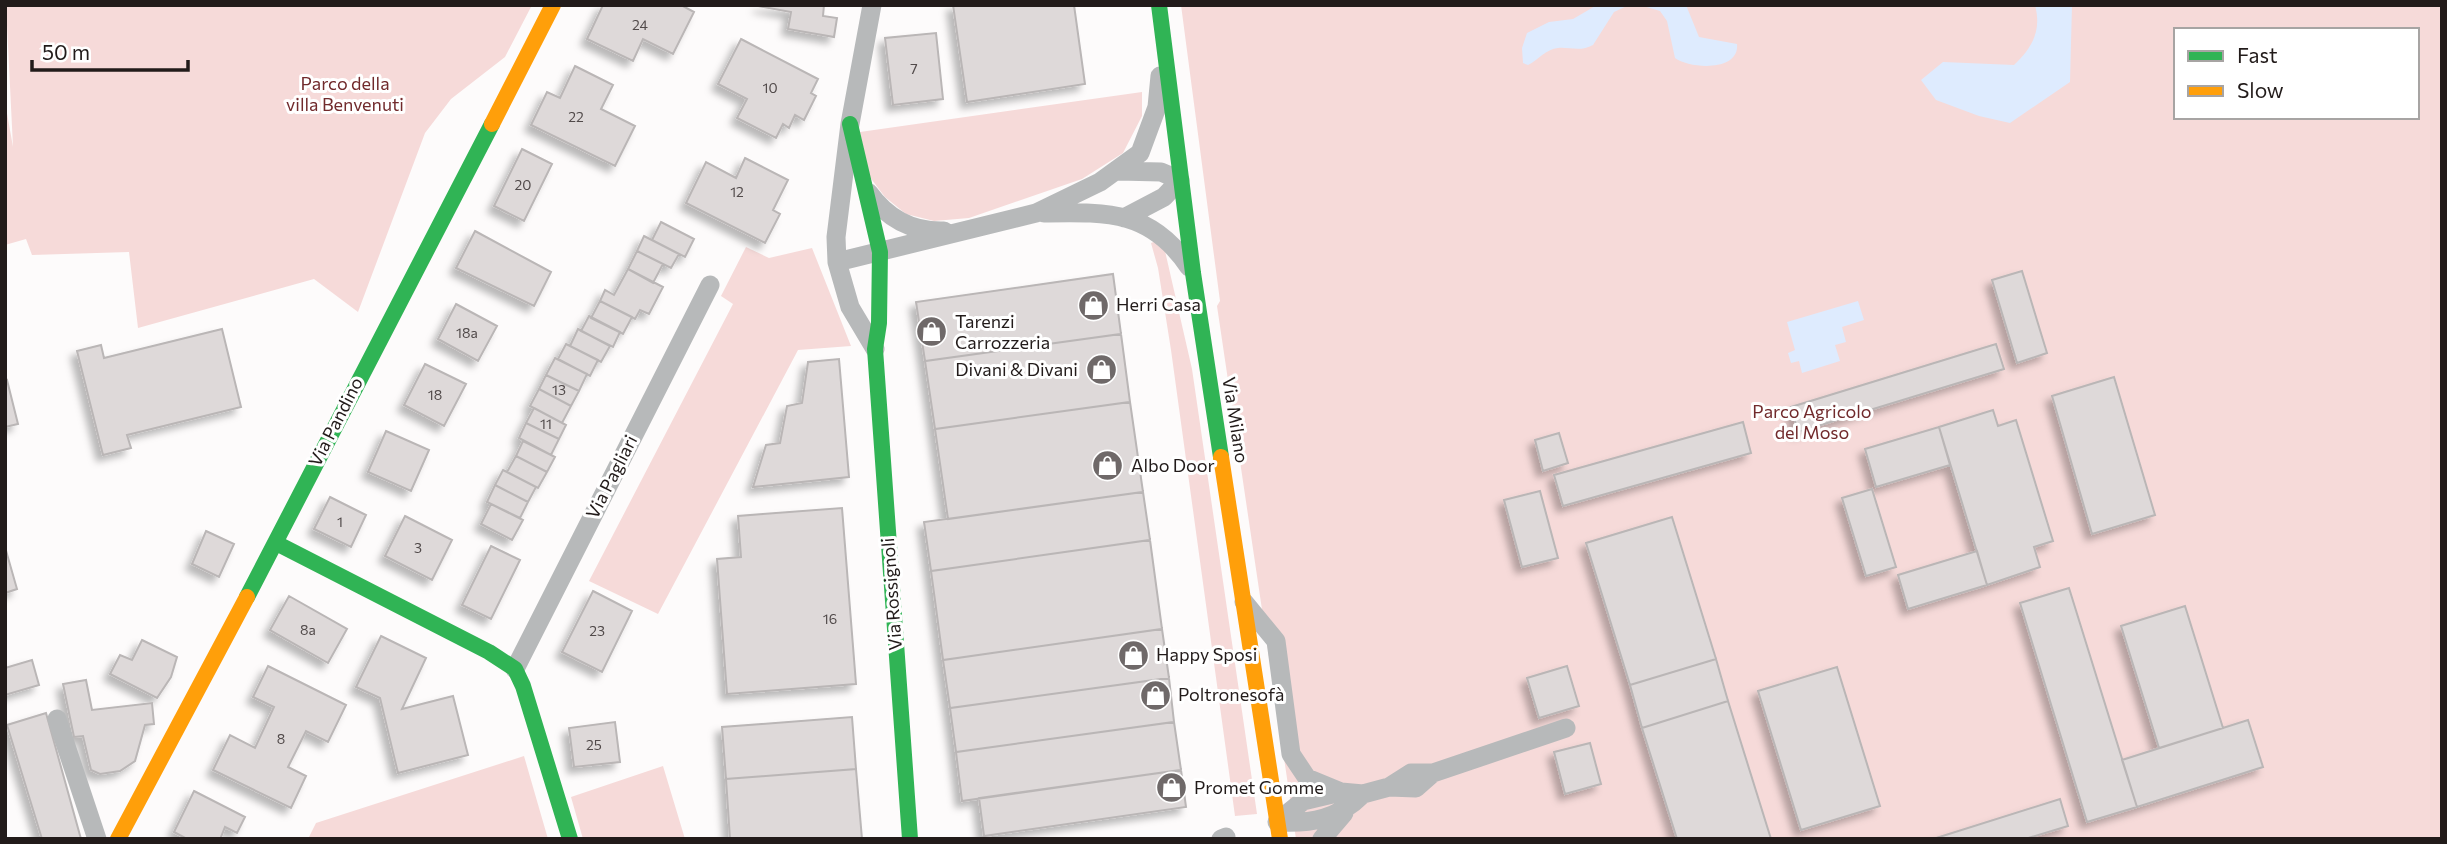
<svg xmlns="http://www.w3.org/2000/svg" width="2447" height="844" viewBox="0 0 2447 844" font-family="Commissioner,sans-serif">
<defs>
<filter id="shadow"><feDropShadow dx="-6" dy="6" stdDeviation="3.5" flood-color="#0004"/></filter>
</defs>
<rect width="100%" height="100%" fill="#fdfbfb"/>
<path fill="#f6dad9" fill-rule="evenodd" d="M6,5H532L505,57L451,99L425,133L358,312L314,279L138,328L129,252L32,255L26,239L5,245V102L13,147Z
M1181,5H2442V839H1296L1217,306L1220,301ZM2176,30H2417V117H2176Z
M1142,92V116L1123,153L1082,179L969,218L934,221L906,214L885,197L869,176L860,132Z
M1159,240L1165,251L1192,369L1257,814L1235,816L1171,350L1158,268L1151,243Z
M746,247L769,258L812,248L851,346L798,350L658,614L589,581L733,304L721,296Z
M524,756L548,839H308L316,823Z
M663,766L685,839H583L571,797Z"/>
<path fill="#deebfe" d="M1597,5H1629L1614,12L1593,45C1581,52 1570,47 1558,48C1546,49 1538,60 1528,65L1523,63L1522,48L1527,33L1549,22L1573,19Z
M1640,5H1686L1699,37L1737,44C1740,72 1690,69 1675,58L1667,21L1660,11Z
M2035,5H2072L2070,82L2010,123L1979,116L1936,100L1921,80L1943,62L2014,65C2032,48 2042,31 2035,5Z
M1858,301L1864,320L1842,327L1846,342L1835,345L1840,361L1802,373L1799,361L1791,363L1788,353L1795,350L1787,322Z"/>
<path fill="#ded9d9" stroke="#bab6b6" stroke-width="2" filter="url(#shadow)" d="M603,5H681L694,12L673,54L643,39L633,61L587,39Z
M824,5L823,16L837,18L834,37L788,29L791,12L758,6Z
M953,5H1074L1085,84L967,102Z
M936,33L943,99L893,105L885,38Z
M741,39L818,79L811,93L816,96L804,120L795,115L789,128L783,124L776,138L737,118L747,99L718,84Z
M575,66L613,85L601,109L635,126L615,166L531,125L547,92L560,98Z
M522,149L552,164L524,221L494,206Z
M745,158L788,180L773,210L780,214L765,243L686,203L706,162L736,178Z
M661,222L694,239L685,257L652,240Z
M475,231L551,272L534,306L456,268Z
M644,236L679,254L671,268L637,251Z
M637,251L663,264L653,283L628,269Z
M628,269L663,287L649,314L640,310L635,319L600,301L605,290L614,295Z
M2022,271L2047,353L2017,363L1992,280Z
M1113,274L1121,334L925,361L916,302Z
M600,301L632,317L623,334L591,318Z
M456,304L497,326L478,361L438,339Z
M589,316L620,332L613,347L581,331Z
M222,329L241,407L127,435L131,448L103,455L77,351L101,345L104,358Z
M578,329L610,346L601,362L570,346Z
M1121,334L1130,402L935,429L925,361Z
M566,344L598,360L590,376L558,359Z
M1996,344L2004,369L1798,432L1791,407Z
M555,358L587,374L579,391L546,375Z
M839,359L849,477L753,487L766,445L780,443L787,406L802,403L808,362Z
M425,364L466,384L444,426L404,405Z
M546,375L579,391L571,406L539,389Z
M2114,377L2155,515L2092,534L2052,396Z
M7,380L18,424L5,427V381Z
M539,389L571,406L562,423L530,406Z
M1130,402L1143,492L948,519L935,429Z
M534,408L566,425L559,439L526,423Z
M1993,410L1998,426L2016,420L2053,541L2034,547L2040,567L1987,585L1939,427Z
M1743,422L1751,453L1563,506L1554,475Z
M526,423L559,439L551,455L519,438Z
M1939,427L1950,465L1876,487L1865,449Z
M386,431L429,450L411,491L368,472Z
M1559,433L1568,463L1543,471L1535,440Z
M523,441L555,457L547,472L516,456Z
M516,456L547,472L538,488L507,472Z
M503,470L536,487L528,502L495,485Z
M495,485L528,502L520,518L487,502Z
M1872,489L1896,567L1866,576L1842,498Z
M1540,491L1558,558L1522,567L1504,500Z
M1143,492L1150,540L931,571L924,522Z
M330,497L366,515L351,547L314,529Z
M491,504L523,520L512,540L481,524Z
M842,508L856,684L727,694L717,559L741,557L738,516Z
M405,516L452,540L432,580L385,556Z
M1672,517L1716,659L1630,685L1586,543Z
M206,531L234,544L219,577L192,564Z
M1150,540L1162,629L943,660L931,571Z
M491,546L520,560L491,619L462,605Z
M5,547L17,589L5,593Z
M1977,551L1987,585L1908,609L1898,575Z
M2069,588L2137,807L2087,822L2020,603Z
M593,591L632,611L602,672L562,652Z
M289,596L347,629L328,663L270,630Z
M2185,606L2223,728L2159,748L2121,626Z
M1162,629L1169,678L950,708L943,660Z
M381,636L426,658L402,709L453,696L468,755L398,773L380,698L356,687Z
M142,640L177,657L171,677L157,698L110,674L120,655L132,660Z
M1716,659L1728,701L1642,728L1630,685Z
M32,660L39,685L5,695V668Z
M268,666L346,705L328,742L306,731L288,767L306,776L291,808L213,770L230,735L255,748L274,707L253,697Z
M1567,666L1579,706L1539,718L1527,678Z
M1837,667L1880,806L1801,830L1758,691Z
M1169,678L1174,722L956,752L950,708Z
M86,680L92,710L152,703L154,724L145,725L135,761L120,771L100,774L91,770L83,736L74,737L63,684Z
M1728,701L1771,839H1677L1642,728Z
M46,713L81,839H42L7,725Z
M852,717L856,769L726,779L722,727Z
M2248,720L2263,767L2137,807L2122,760Z
M615,722L620,762L574,767L569,728Z
M1174,722L1181,770L962,801L956,752Z
M1590,743L1601,784L1565,794L1554,752Z
M856,769L862,839H730L726,779Z
M1181,770L1186,807L984,836L979,798Z
M194,791L245,817L237,833L225,827L221,837L223,839H187L174,832Z
M2060,799L2068,826L2025,839H1933Z"/>
<g fill="none" stroke-linecap="round" stroke-linejoin="round">
<path stroke="#b7b9ba" stroke-width="19" d="M872,5L850,124L836,237L837,262L850,307L875,349
M1118,171L1161,172L1180,180L1164,197L1124,218
M869,193C887,218 912,232 944,231
M1044,213C1107,212 1151,210 1189,267
M837,262L1036,213L1100,182L1140,153L1157,107L1160,76
M1244,602L1276,641L1291,754L1307,778L1341,792
M515,669L710,285
M57,719L97,839
M1389,787L1411,773H1433L1566,728
M1277,822L1303,801L1341,792L1363,794L1389,787L1416,788L1433,773
M1277,822C1312,824 1338,819 1363,794
M1221,839L1226,837
M1322,839L1344,813"/>
<path stroke="#30b455" stroke-width="16" d="M1159,5L1193,273L1221,457
M850,124L880,252L879,323L875,349L910,839
M276,543L489,652L515,669L523,686L570,839
M247,597L492,124"/>
<path stroke="#ff9f0a" stroke-width="16" d="M492,124L553,5
M1221,457L1280,839
M118,839L247,597"/>
</g>
<defs>
<symbol id="shop-disc" viewBox="-11 -11 22 22"><circle r="9.5" fill="#6f6969" stroke="#fff"/><path d="M-5-2.5h2.3a2.7 3.5 0 0 1 5.4 0H5L5.5 6h-11ZM-1.5-2.5h3a1.5 2.3 0 0 0-3 0Z" fill="#fff"/></symbol>
</defs>
<g fill-rule="evenodd">
<use href="#shop-disc" x="1076" y="288" width="35" height="35"/>
<use href="#shop-disc" x="914" y="314" width="35" height="35"/>
<use href="#shop-disc" x="1084" y="352" width="35" height="35"/>
<use href="#shop-disc" x="1090" y="448" width="35" height="35"/>
<use href="#shop-disc" x="1116" y="638" width="35" height="35"/>
<use href="#shop-disc" x="1138" y="678" width="35" height="35"/>
<use href="#shop-disc" x="1154" y="770" width="35" height="35"/>
</g>
<g text-anchor="middle" stroke-width="6" stroke-linejoin="round" paint-order="stroke">
<g font-size="14" fill="#514a4a">
<text x="640" y="30">24</text>
<text x="914" y="74">7</text>
<text x="770" y="93">10</text>
<text x="576" y="122">22</text>
<text x="523" y="190">20</text>
<text x="737" y="197">12</text>
<text x="467" y="338">18a</text>
<text x="559" y="395">13</text>
<text x="435" y="400">18</text>
<text x="546" y="429">11</text>
<text x="340" y="527">1</text>
<text x="418" y="553">3</text>
<text x="830" y="624">16</text>
<text x="308" y="635">8a</text>
<text x="597" y="636">23</text>
<text x="281" y="744">8</text>
<text x="594" y="750">25</text>
</g>
<g font-size="18" fill="#712a2c" stroke="#fff">
<text x="345" y="90">Parco della<tspan x="345" dy="21">villa Benvenuti</tspan></text>
<text x="1812" y="418">Parco Agricolo<tspan x="1812" dy="21">del Moso</tspan></text>
</g>
<g font-size="18" fill="#221b1a" stroke="#fff" text-anchor="start">
<text x="1116" y="311">Herri Casa</text>
<text x="955" y="328">Tarenzi<tspan x="955" dy="21">Carrozzeria</tspan></text>
<text x="1078" y="376" text-anchor="end">Divani &amp; Divani</text>
<text x="1131" y="472">Albo Door</text>
<text x="1156" y="661">Happy Sposi</text>
<text x="1178" y="701">Poltronesofà</text>
<text x="1194" y="794">Promet Gomme</text>
</g>
<g font-size="18" fill="#221b1a" stroke="#fff">
<text transform="translate(1235 420) rotate(81)" y="6">Via Milano</text>
<text transform="translate(336 422) rotate(-63)" y="6">Via Pandino</text>
<text transform="translate(612 477) rotate(-63)" y="6">Via Pagliari</text>
<text transform="translate(892 594) rotate(-94)" y="6">Via Rossignoli</text>
</g>
</g>
<rect width="2447" height="844" fill="none" stroke="#221b1a" stroke-width="14"/>
<rect x="2174" y="28" width="245" height="91" fill="#ffffff" stroke="#a7a4a3" stroke-width="2"/>
<rect x="2188" y="51" width="35" height="10" fill="#30b455" stroke="#a7a4a3" stroke-width="2"/>
<text x="2237" y="63" font-size="21" fill="#221b1a">Fast</text>
<rect x="2188" y="86" width="35" height="10" fill="#ff9f0a" stroke="#a7a4a3" stroke-width="2"/>
<text x="2237" y="98" font-size="21" fill="#221b1a">Slow</text>
<path d="M32 60v10h156v-10" fill="none" stroke="#221b1a" stroke-width="3.5"/>
<text x="42" y="60" font-size="21" fill="#221b1a" stroke="#ffffff" stroke-width="5" paint-order="stroke">50 m</text>
</svg>
